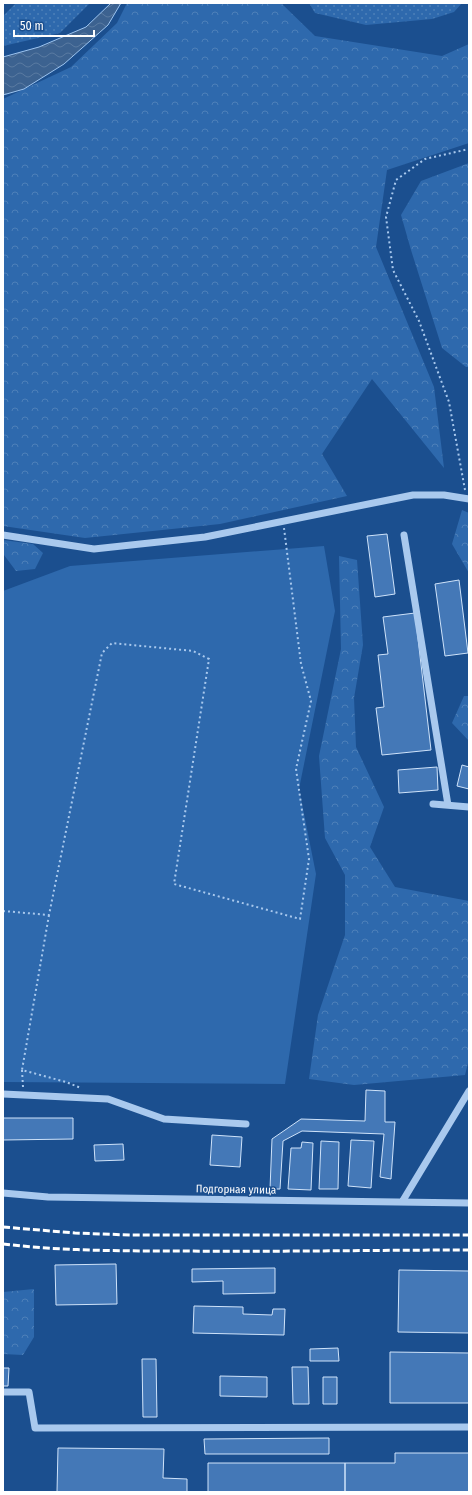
<svg xmlns="http://www.w3.org/2000/svg" width="472" height="1495" viewBox="0 0 472 1495" font-family="'Fira Sans Condensed',sans-serif">
<defs>
<pattern id="grass-dots" width="8" height="8" patternUnits="userSpaceOnUse"><rect width="8" height="8" fill="#2e69ad"/><path d="M2 2h.1M6 6h.1" fill="none" stroke="#4d80b9" stroke-width="1.8" stroke-linecap="round"/></pattern>
<pattern id="forest-crowns" width="20" height="18" patternUnits="userSpaceOnUse"><rect width="20" height="18" fill="#2e69ad"/><path d="M2 6a3 3 0 1 1 6 0M12 15a3 3 0 1 1 6 0" fill="none" stroke="#4d80b9"/></pattern>
<pattern id="water-waves" width="16" height="10" patternUnits="userSpaceOnUse"><rect width="16" height="10" fill="#3c6290"/><path d="M0 5q4-4 8 0t8 0" fill="none" stroke="#597aa1"/></pattern>
</defs>
<rect width="100%" height="100%" fill="#1b4f8f"/>
<path fill="url(#grass-dots)" d="M16,3H90L60,33L3,46V16Z
M309,3H462L454,12L432,19L366,25L315,13Z"/>
<path fill="url(#forest-crowns)" d="M127,3H281L315,36L442,56L469,44V143L387,170L376,247L434,387L444,468L372,379L322,454L347,496L220,524L85,538L3,526V99L71,67L117,23Z
M469,163V367H466L442,348L411,250L401,215L421,181Z
M462,510L469,513V573L452,544Z
M3,540L33,544L43,553L35,569L16,571L4,555L3,556Z
M339,556L357,560L363,645L354,698L356,747L384,807L370,847L395,887L469,901V1059L465,1075L354,1085L309,1079L318,1015L345,935V875L325,838L319,756L341,649Z
M464,696H469V741L452,723Z
M34,1289V1337L23,1355L3,1354V1292Z"/>
<path fill="#2e69ad" d="M324,546L335,611L299,789L316,874L285,1084L3,1082V591L70,566Z"/>
<path fill="url(#water-waves)" stroke="#9cc4f0" d="M111,3H121L108,25L64,64L24,89L3,95V57L39,47L86,27Z"/>
<path fill="#4478b7" stroke="#cfe3fa" d="M387,534L395,594L375,597L367,536Z
M459,580L468,653L445,656L435,584Z
M415,613L431,750L382,755L376,708L384,707L378,655L388,654L383,617Z
M462,765L469,767V789L457,786Z
M437,767L438,790L399,793L398,770Z
M366,1090L385,1091V1122H395L391,1179L380,1177L384,1134L302,1131L283,1141L280,1189H270L272,1139L301,1119L365,1121Z
M3,1118H73V1139L3,1140Z
M212,1135L242,1137L240,1167L210,1165Z
M351,1140L374,1141L371,1188L348,1186Z
M321,1141L339,1142L338,1189H319Z
M302,1142L313,1143L311,1190L288,1189L291,1148H301Z
M123,1144L124,1160L95,1161L94,1145Z
M116,1264L117,1304L56,1305L55,1265Z
M275,1268V1293L223,1294V1281L192,1282V1269Z
M399,1270L469,1271V1333L398,1332Z
M194,1306L243,1307V1314L272,1315L273,1309H285L284,1335L193,1333Z
M338,1348L339,1361H310V1349Z
M390,1352L469,1353V1403H390Z
M142,1359H156L157,1417H143Z
M292,1367H308L309,1404H293Z
M3,1368H9L8,1386H3Z
M220,1376L267,1377V1397L220,1396Z
M323,1377H337V1404H323Z
M329,1438V1454H205L204,1439Z
M58,1448L164,1449L163,1478L187,1479V1492H57Z
M395,1453H469V1492H345V1463H395Z
M208,1463H345V1492H208Z"/>
<g fill="none" stroke-linecap="round" stroke-linejoin="round">
<path stroke="#a9c9ee" stroke-width="2" stroke-dasharray="2 3" stroke-linecap="butt" d="M465,490L449,402L419,321L393,270L386,217L396,180L425,159L469,149
M3,911L49,915L102,653L112,643L193,651L209,659L174,884L300,919L309,859L296,769L311,701L301,664L284,528
M49,915L22,1070L66,1082L81,1088
M22,1070L23,1087"/>
<path stroke="#a9c9ee" stroke-width="7" d="M3,535L94,549L205,537L413,495H444L469,499
M404,535L448,805
M433,804L469,807
M3,1094L108,1099L164,1119L246,1124
M3,1193L48,1197L469,1203
M402,1202L469,1091
M3,1392H29L35,1428L469,1427"/>
<path stroke="#fff" stroke-width="3" stroke-dasharray="7 3" stroke-linecap="butt" d="M3,1227L75,1233L130,1235H469
M3,1244C62,1251 122,1251 181,1251C277,1252 373,1250 469,1250"/>
</g>
<g text-anchor="middle" stroke-width="3" stroke-linejoin="round" paint-order="stroke">
<g font-size="11" fill="#fff" stroke="#1b4f8f">
<text transform="translate(236 1189) rotate(1)" y="4">Подгорная улица</text>
</g>
</g>
<rect width="472" height="1495" fill="none" stroke="#ffffff" stroke-width="8"/>
<path d="M14 30v6h80v-6" fill="none" stroke="#ffffff" stroke-width="2"/>
<text x="20" y="30" font-size="12" fill="#ffffff" stroke="#1b4f8f" stroke-width="3" paint-order="stroke">50 m</text>
</svg>
